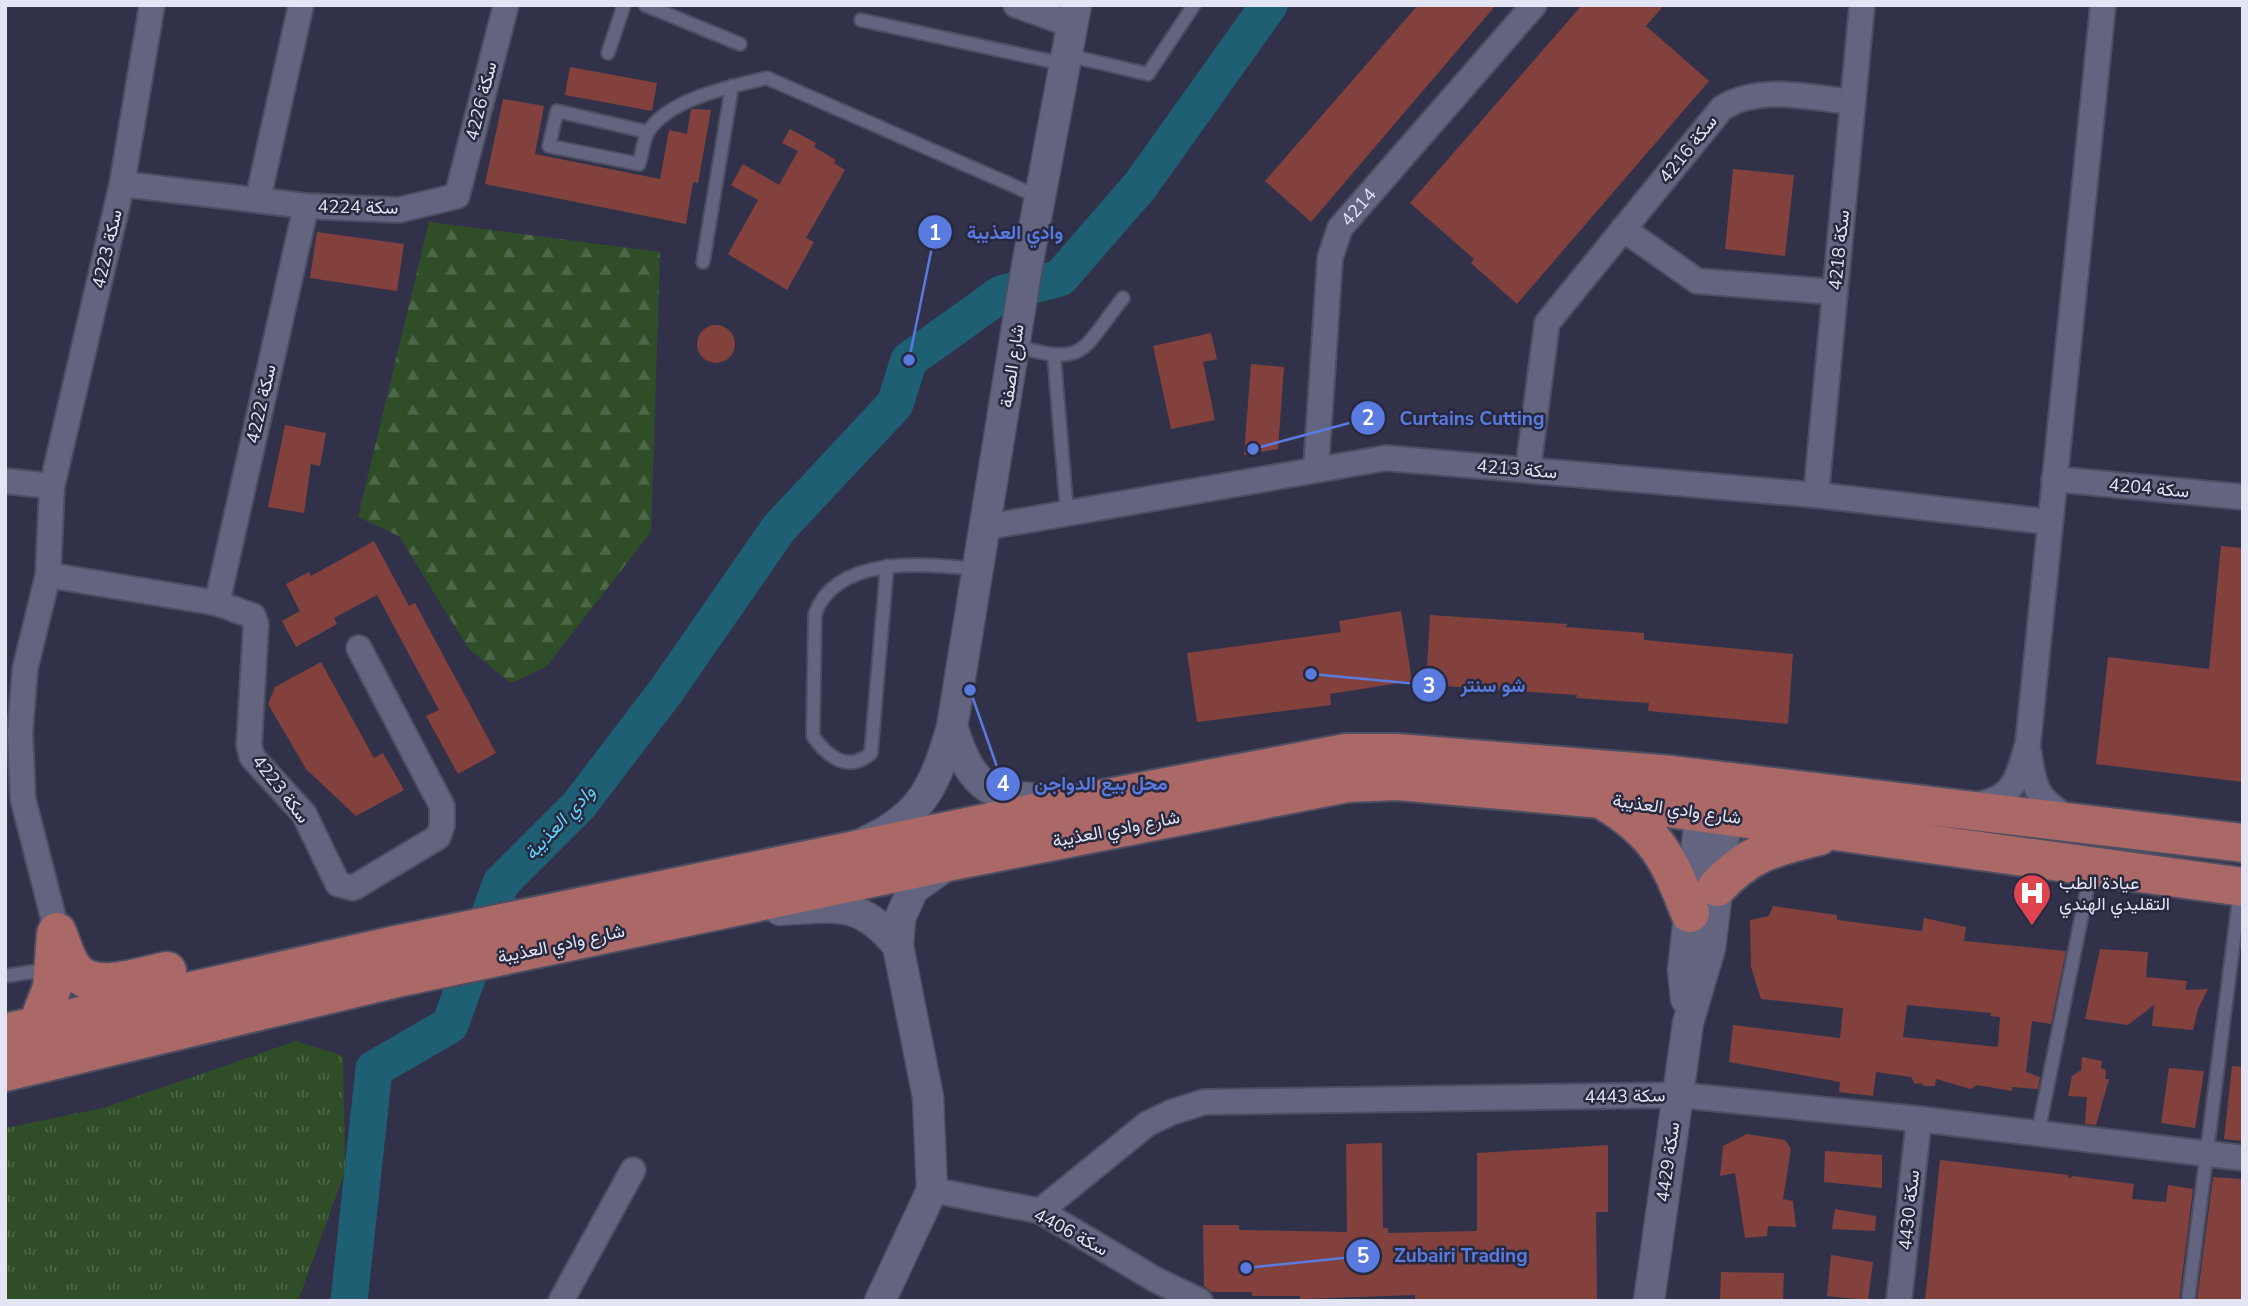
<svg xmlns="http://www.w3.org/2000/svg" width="2248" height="1306" viewBox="0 0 2248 1306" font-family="'Nunito Sans',Vazirmatn,sans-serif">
<defs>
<pattern id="grass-tufts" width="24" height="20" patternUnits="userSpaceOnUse" patternTransform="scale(1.75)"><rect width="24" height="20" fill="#2f4e28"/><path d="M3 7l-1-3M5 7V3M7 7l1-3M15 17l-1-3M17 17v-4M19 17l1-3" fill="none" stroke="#4d6748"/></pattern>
<pattern id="forest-firs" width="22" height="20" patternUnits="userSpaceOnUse" patternTransform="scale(1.75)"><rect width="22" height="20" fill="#2f4e28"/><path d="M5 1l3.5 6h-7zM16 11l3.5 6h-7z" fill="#4d6748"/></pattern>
</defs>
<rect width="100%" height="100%" fill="#31324a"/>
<path fill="url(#grass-tufts)" d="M296,1041L343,1056L345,1171L298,1301H5V1128L103,1108Z"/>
<path fill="url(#forest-firs)" d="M429,222L660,252L651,532L546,667L511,683L469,649L399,536L358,517Z"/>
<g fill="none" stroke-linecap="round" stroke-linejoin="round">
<path stroke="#1f5f74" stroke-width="37" d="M349,1301L374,1069L450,1025L501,883L579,805L666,691L779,528L895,404L909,360L1001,294L1060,278L1140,186L1269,5"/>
</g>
<path fill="#82413d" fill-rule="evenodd" d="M1418,5H1496L1311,222L1265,181Z
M1582,5H1664L1646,26L1709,81L1517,304L1471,263L1474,259L1410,203Z
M570,67L657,83L652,111L565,95Z
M503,99L544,106L535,154L660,179L669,130L687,134L691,109L711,110L698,183L693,182L686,224L485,184Z
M790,129L816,143L814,147L836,160L834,163L845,170L806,238L814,242L787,290L728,254L758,200L731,185L743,164L779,185L798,151L782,143Z
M1733,169L1794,175L1785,256L1725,249Z
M317,232L404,244L397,291L310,278Z
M697 344a19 19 0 1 1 38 0a19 19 0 1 1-38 0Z
M1211,333L1217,359L1203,362L1215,420L1171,429L1153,346Z
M1251,364L1284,367L1278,449L1244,455Z
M285,425L326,433L320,466L311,464L304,513L268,507Z
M374,541L409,606L415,603L496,753L458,774L426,716L439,710L377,595L334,618L337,624L296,647L282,621L300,611L286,584L309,572L311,576Z
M2221,546L2243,548V782L2096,764L2108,657L2209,669Z
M1401,611L1412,681L1330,694L1331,705L1197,722L1187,653L1341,632L1339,621Z
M1430,615L1567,624L1566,627L1644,633V640L1793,654L1788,724L1648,711L1649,703L1576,698L1577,695L1426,685Z
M321,662L374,758L383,753L404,790L356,816L306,769L268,704L275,687Z
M1773,906L1837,915V920L1922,931L1924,918L1966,927L1964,941L2066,951L2051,1024L2032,1021L2026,1072L2040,1077L2038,1089L2012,1087V1091L1977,1085L1971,1089L1936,1079L1935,1086H1924L1921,1083L1915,1084L1911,1077L1876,1072L1873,1096L1839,1092L1840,1082L1729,1062L1733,1025L1840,1038L1843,1008L1761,999L1751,967L1750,920L1769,916ZM1907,1005L1991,1013L1990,1016L2000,1017L1998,1047L1903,1037Z
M2100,949L2148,952L2146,977L2187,981L2185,990L2208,989L2198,1009L2193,1030L2152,1026L2154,1005L2128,1025L2085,1019Z
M2082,1057L2102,1061L2101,1068L2106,1070L2105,1079H2109L2096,1125L2085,1124L2087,1097L2068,1096L2072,1076L2081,1070Z
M2232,1066L2243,1067V1141L2224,1139Z
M2169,1068L2204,1071L2195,1128L2161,1123Z
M1747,1134L1785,1140L1791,1149L1783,1199L1793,1201L1796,1227L1768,1226L1767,1236L1745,1238L1735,1173L1720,1176L1723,1146Z
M1382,1143L1383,1228H1388V1233L1477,1231V1153L1608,1145V1212H1596L1597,1299L1415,1300V1295L1300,1299V1296H1252V1292H1212L1204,1286L1203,1225H1239V1230L1347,1232L1346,1144Z
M1825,1151L1882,1155V1188L1824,1182Z
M1940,1160L2068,1175L2069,1179L2073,1176L2134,1184L2132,1199L2166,1202L2168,1185L2193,1189L2179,1301H1925Z
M2213,1177L2243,1179V1301H2197Z
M1835,1209L1876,1216L1875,1231L1832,1229Z
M1831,1255L1873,1262L1868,1300L1827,1296Z
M1721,1272L1784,1273L1783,1301H1720Z"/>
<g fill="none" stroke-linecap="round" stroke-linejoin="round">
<defs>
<path id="service" d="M645,5L740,44
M861,20L1064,64
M608,53L624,5
M1066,55L1148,74L1194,5
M648,132L557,111L549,146L639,164C642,155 643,140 648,132C668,99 732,86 767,78L1039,197
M703,262L732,86
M1015,346C1087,366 1080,352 1123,298
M1054,356L1067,512
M887,566L871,753C849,773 827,757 813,736L815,614C836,554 928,564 979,569
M5,976L50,969
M2038,1133L2091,870
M2188,1301L2240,891"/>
<g id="minor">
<path d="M1016,5L1072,25"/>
<path d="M122,184L306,206L399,210L457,196L506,5"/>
<path d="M258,199L301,5"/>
<path d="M1623,229L1697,281L1835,292"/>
<path id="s1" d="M1316,468L1330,258L1340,228L1534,5"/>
<path d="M1528,469L1547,323L1722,108C1761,84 1809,98 1853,102"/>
<path d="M2054,479L2243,497"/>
<path d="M5,481L52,486"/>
<path d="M1816,495L1862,5"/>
<path d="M987,527L1386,458L1816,495L2050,522"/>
<path d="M48,575L217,603L253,616L256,624L249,745L252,757L304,814L338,884L353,888L438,837L442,826V806L359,648"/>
<path d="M217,603L306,206"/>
<path d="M2029,753C2034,790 2037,798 2069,819"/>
<path d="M1974,805C2015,800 2018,777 2028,743L2103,5"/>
<path d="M57,932L23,799L20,733L25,669L48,575L52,486L122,184L152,5"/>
<path d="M932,1190L1040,1211L1156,1280L1200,1301"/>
<path d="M1040,1211L1147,1124L1172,1112L1204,1102L1678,1095L1919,1119L2243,1158"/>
<path d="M561,1301L633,1170"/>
<path d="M1899,1301L1919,1119"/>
</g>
<path id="tertiary" d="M952,727C974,794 992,798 1060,799
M867,841C923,816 936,782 952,727L1027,266L1076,5
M780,910C836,907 860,899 898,946
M1686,999L1683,970L1703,791
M880,1301L932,1190L928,1097L898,946L900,918L913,889L947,865
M1649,1301L1688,1023L1710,948L1729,797"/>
<path id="primary" d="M1606,802C1657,833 1669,859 1690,913
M1717,887C1752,851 1772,848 1819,836
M57,932C62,944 66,962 76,972C97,993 141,976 167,971
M37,1026L52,988L56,934
M5,1033L391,946L1097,800L1346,753H1397L1672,775L2243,843
M5,1072L397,978L953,861L1347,783L1398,781L1602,799L2243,887"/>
</defs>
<use href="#service" stroke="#4e4e62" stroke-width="16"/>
<use href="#minor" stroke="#4e4e62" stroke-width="28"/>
<use href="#tertiary" stroke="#4e4e62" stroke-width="33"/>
<use href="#primary" stroke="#4e4e62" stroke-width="42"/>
<use href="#service" stroke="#63647f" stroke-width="12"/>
<use href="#minor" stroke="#63647f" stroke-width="24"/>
<use href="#tertiary" stroke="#63647f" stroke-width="30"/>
<use href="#primary" stroke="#aa6866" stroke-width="38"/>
</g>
<defs>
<symbol id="hospital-pin" viewBox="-11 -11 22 30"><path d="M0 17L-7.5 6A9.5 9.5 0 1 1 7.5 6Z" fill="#e0444e" stroke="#28283f"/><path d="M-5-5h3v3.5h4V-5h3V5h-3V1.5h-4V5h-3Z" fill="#fff"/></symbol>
</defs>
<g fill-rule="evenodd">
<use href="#hospital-pin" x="2010" y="871" width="44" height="60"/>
</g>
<g text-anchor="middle" stroke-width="5" stroke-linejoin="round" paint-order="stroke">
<g font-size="18" fill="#e4e5f4" stroke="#28283f">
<text transform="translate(481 101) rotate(-76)" y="6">سكة 4226</text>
<text transform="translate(1688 149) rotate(-51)" y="6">سكة 4216</text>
<text transform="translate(358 207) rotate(1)" y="6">سكة 4224</text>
<text dy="6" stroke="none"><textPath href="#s1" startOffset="270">4214</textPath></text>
<text transform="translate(107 249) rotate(-77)" y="6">سكة 4223</text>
<text transform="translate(1839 250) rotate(-84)" y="6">سكة 4218</text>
<text transform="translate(1012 366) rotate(-82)" y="6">شارع الصفة</text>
<text transform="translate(261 404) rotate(-77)" y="6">سكة 4222</text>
<text transform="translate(1517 469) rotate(5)" y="6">سكة 4213</text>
<text transform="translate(2149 488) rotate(5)" y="6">سكة 4204</text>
<text transform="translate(281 789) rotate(52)" y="6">سكة 4223</text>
<text transform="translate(1677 809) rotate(8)" y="6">شارع وادي العذيبة</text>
<text transform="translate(1116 829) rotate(-11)" y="6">شارع وادي العذيبة</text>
<text transform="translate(561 944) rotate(-12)" y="6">شارع وادي العذيبة</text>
<text transform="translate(1625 1096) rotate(-1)" y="6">سكة 4443</text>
<text transform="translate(1668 1162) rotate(-82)" y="6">سكة 4429</text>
<text transform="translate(1909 1210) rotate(-84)" y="6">سكة 4430</text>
<text transform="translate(1071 1232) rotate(28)" y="6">سكة 4406</text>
</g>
<g font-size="18" fill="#e4e5f4" stroke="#28283f" text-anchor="start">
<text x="2059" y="889">عيادة الطب<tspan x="2059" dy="21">التقليدي الهندي</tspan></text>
</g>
<g font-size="19" font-style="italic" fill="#5cd3fb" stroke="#28283f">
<text transform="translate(559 822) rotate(-47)" y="7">وادي العذيبة</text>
</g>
</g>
<path fill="none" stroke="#597be0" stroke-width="2.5" d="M909 360L935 232M1253 449L1368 418M1311 674L1429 685M970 690L1003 784M1246 1268L1363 1256"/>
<g fill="#597be0" stroke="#28283f" stroke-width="2.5">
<circle cx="909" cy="360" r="7"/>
<circle cx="1253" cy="449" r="7"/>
<circle cx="1311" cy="674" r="7"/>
<circle cx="970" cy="690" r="7"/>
<circle cx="1246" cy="1268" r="7"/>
<circle cx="935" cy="232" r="18"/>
<circle cx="1368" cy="418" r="18"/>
<circle cx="1429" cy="685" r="18"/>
<circle cx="1003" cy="784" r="18"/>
<circle cx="1363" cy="1256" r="18"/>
</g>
<g font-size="21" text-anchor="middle" font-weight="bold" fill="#fff">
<text x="935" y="240">1</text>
<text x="1368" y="425">2</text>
<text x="1429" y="693">3</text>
<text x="1003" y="791">4</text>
<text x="1363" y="1263">5</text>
</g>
<g font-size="19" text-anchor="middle" font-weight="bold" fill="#597be0" stroke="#28283f" stroke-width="5" stroke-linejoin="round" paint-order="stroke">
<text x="1015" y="239">وادي العذيبة</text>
<text x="1472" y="425">Curtains Cutting</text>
<text x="1493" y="692">شو سنتر</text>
<text x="1101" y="790">محل بيع الدواجن</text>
<text x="1461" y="1262">Zubairi Trading</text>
</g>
<rect width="2248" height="1306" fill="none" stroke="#e4e5f4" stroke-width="14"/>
</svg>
